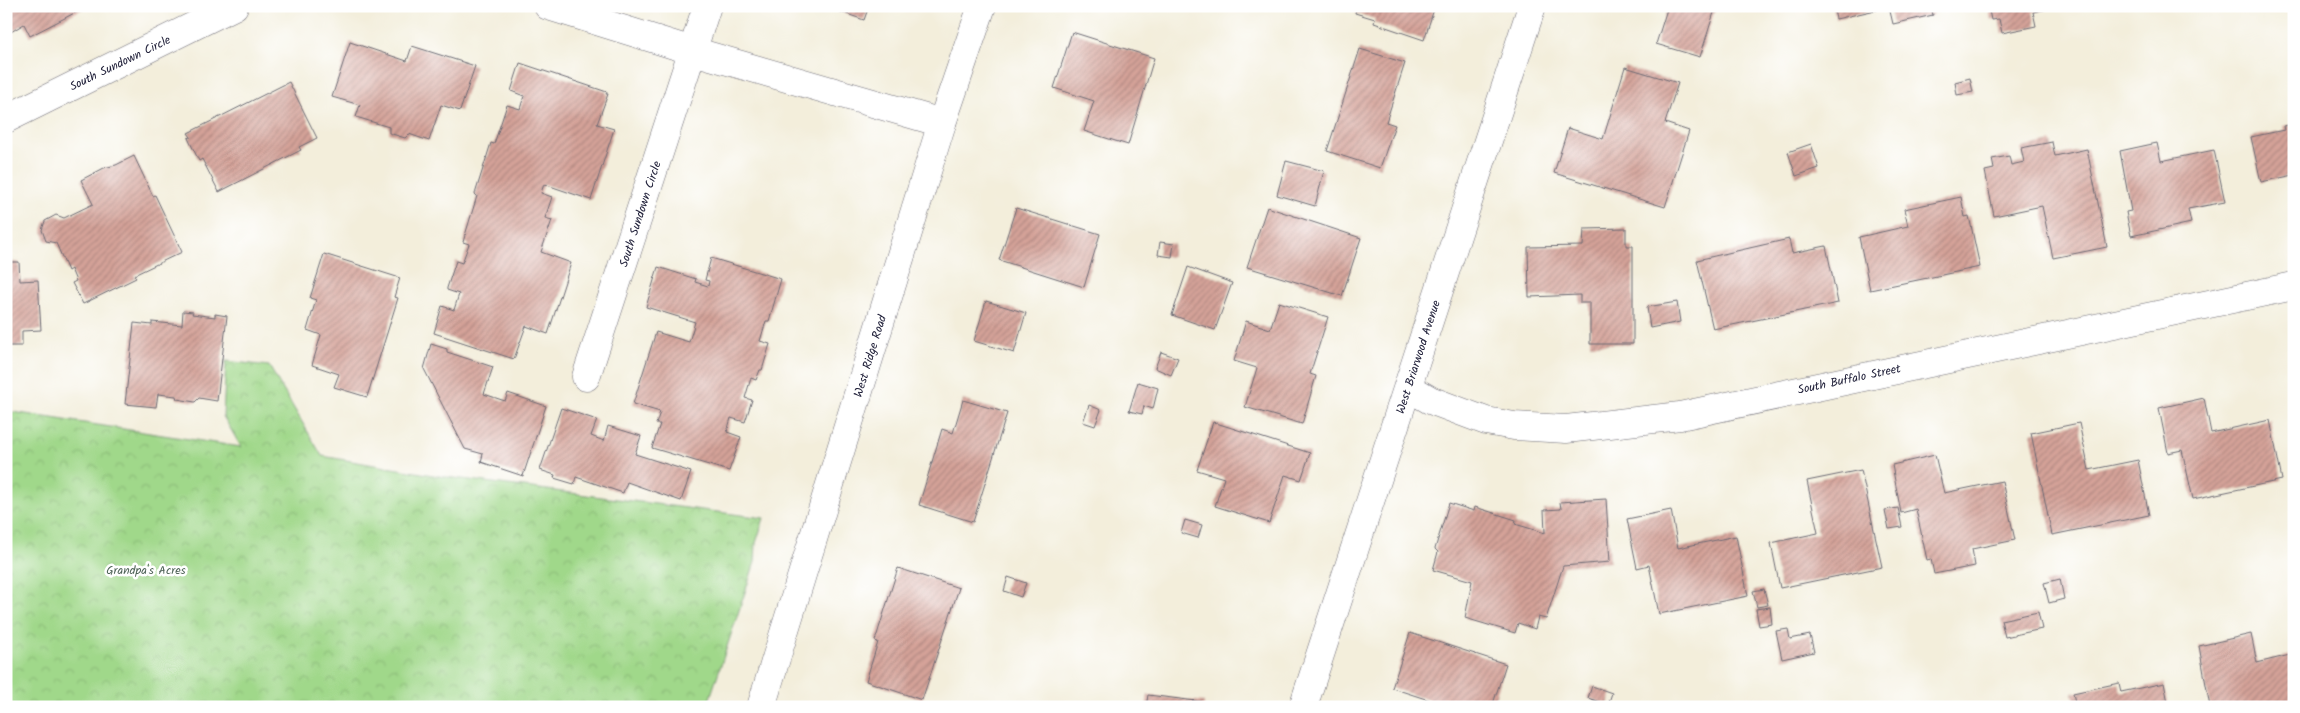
<svg xmlns="http://www.w3.org/2000/svg" width="2300" height="713" viewBox="0 0 2300 713" font-family="Kalam,sans-serif">
<defs>
<pattern id="park-crowns" width="20" height="18" patternUnits="userSpaceOnUse" patternTransform="scale(1.25)"><rect width="20" height="18" fill="#a0d88a"/><path d="M2 6a3 3 0 1 1 6 0M12 15a3 3 0 1 1 6 0" fill="none" stroke="#8ab978"/></pattern>
<pattern id="building-hatch" width="6" height="6" patternUnits="userSpaceOnUse" patternTransform="scale(1.25)"><rect width="6" height="6" fill="#d5a399"/><path d="M-1 1l2-2M0 6l6-6M5 7l2-2" fill="none" stroke="#ac847e"/></pattern>
</defs>
<rect width="100%" height="100%" fill="#fff"/>
<filter id="ink" filterUnits="userSpaceOnUse"><feTurbulence type="fractalNoise" baseFrequency=".02" numOctaves="2"/><feDisplacementMap in="SourceGraphic" scale="10" xChannelSelector="R" yChannelSelector="G"/><feConvolveMatrix kernelMatrix="1 2 1 2 8 2 1 2 1" color-interpolation-filters="sRGB"/></filter>
<filter id="wash" filterUnits="userSpaceOnUse"><feTurbulence type="fractalNoise" baseFrequency=".0096" numOctaves="4" result="noise"/><feDisplacementMap in="SourceGraphic" scale="20" xChannelSelector="R" yChannelSelector="G"/><feGaussianBlur stdDeviation="1.12" result="paint"/><feColorMatrix in="noise" values="0 0 0 0 0 0 0 0 0 0 0 0 0 0 0 0 0 1.4 0 .05"/><feComposite in="paint" operator="in"/></filter>
<g filter="url(#wash)">
<rect width="100%" height="100%" fill="#f3eedb"/>
<path fill="url(#park-crowns)" stroke="#617d62" d="M226,361L269,366L322,456L439,476L764,518L756,543L755,562L707,707H6V411L241,447L223,416Z"/>
<g id="blocks">
<path fill="url(#building-hatch)" d="M6,6H88L30,36L24,24L6,35Z
M824,6H869L864,20Z
M1357,6H1435L1424,40L1374,23L1375,19L1355,13Z
M1668,6H1716L1700,57L1656,44Z
M1833,6H1931L1933,15L1893,24L1889,7L1836,19Z
M1988,6H2057V7L2033,12L2036,26L2002,33L1999,19L1991,20Z
M1072,32L1154,58L1128,145L1084,131L1094,101L1054,88Z
M350,42L407,61L412,46L475,66L460,111L441,105L429,141L409,134L405,138L389,133V127L356,117L360,105L332,97Z
M1360,49L1405,63L1386,122L1395,125L1380,168L1327,151Z
M520,63L607,92L606,94H608L597,124L614,129L591,200L544,184L541,193L552,197L545,218L552,220L541,252L571,263L548,334L526,326L514,359L434,333L442,306L454,310L459,294L447,290V288L456,261L462,263L469,244L463,242L477,196L475,194L491,143L494,144L507,105L520,109L524,96L511,91Z
M1625,67L1678,83L1665,123L1689,131L1665,207L1554,173L1568,128L1603,139Z
M1970,78L1973,92L1957,95L1955,82Z
M289,82L317,138L299,147L301,150L219,192L202,159L199,161L188,138L191,137L188,133Z
M2294,124V175L2261,182L2251,137L2284,130L2283,126Z
M2052,142L2055,156L2087,149L2107,247L2053,258L2042,206L1994,216L1985,171L1994,169L1992,159L2009,156L2011,165L2024,162L2021,148Z
M2157,143L2161,161L2214,150L2225,202L2188,209L2191,223L2131,236L2126,212L2131,211L2120,151Z
M1811,144L1819,168L1796,176L1788,152Z
M134,156L153,196L155,195L182,252L134,275L136,278L83,304L72,283L76,281L71,269L68,271L56,243L46,241L42,230L45,221L56,215L64,218L93,204L81,180L104,168L116,165Z
M1286,161L1324,171L1315,206L1277,195Z
M1961,197L1965,217L1969,216L1980,267L1870,290L1859,237L1908,226L1904,209Z
M1267,207L1361,238L1342,296L1247,267Z
M1016,208L1100,234L1084,287L999,260Z
M1626,228V246H1633V344H1590V303H1580V295L1529,297L1528,247L1583,246L1584,229Z
M1789,239L1792,253L1826,246L1838,303L1713,329L1697,260Z
M1160,242L1174,244L1172,257L1158,255Z
M324,254L400,278L394,297L398,298L367,397L334,387L339,374L312,365L321,335L307,330L316,300L310,298Z
M711,258L781,279L769,321H766L760,341L770,344L762,370H760L756,380L751,378L745,398L752,400L745,422L731,418L727,432L741,437L729,471L652,448L660,424H656L660,412L633,404L656,332L689,342L695,322L646,307L658,267L696,279L695,282L708,286L709,281L705,280Z
M6,262H19L20,281L38,280L41,330L22,331V346H6Z
M1188,267L1232,283L1215,330L1172,315Z
M986,301L1026,313L1014,353L974,341Z
M1279,302L1328,317L1310,374L1316,376L1302,424L1245,407L1257,368L1234,361L1246,321L1270,329Z
M1677,302L1680,322L1650,328L1647,307Z
M183,311L193,312L192,314L215,317V314L227,316L217,401L199,398L195,402L177,399L176,396L158,394L156,407L125,404L134,323L152,325V322L182,325Z
M431,344L447,349V352L493,367L484,394L505,401L508,393L546,406L523,476L481,462L483,454L465,449L424,369Z
M1161,352L1178,358L1171,375L1155,368Z
M1138,382L1158,388L1153,409L1144,406L1142,414L1129,411Z
M2204,398L2211,433L2270,420L2282,480L2193,499L2182,450L2168,453L2159,408Z
M963,400L1007,413L973,522L919,505L942,429L953,433Z
M1089,405L1101,410L1095,426L1083,422Z
M561,408L597,420L591,436L604,441L608,426L641,436L635,454L691,472L681,501L627,482L623,493L576,477L574,484L554,478L555,475L540,470Z
M1213,422L1310,453L1301,480L1285,475L1269,523L1215,506L1224,478L1197,470Z
M2079,423L2089,470L2138,460L2149,515L2052,535L2031,433Z
M1935,455L1944,493L2002,481L2015,540L1972,549L1975,566L1934,574L1931,559L1927,560L1916,509L1901,513L1892,465Z
M1861,470L1882,567L1780,588L1771,543L1818,533L1807,481Z
M1606,499L1610,562L1563,566L1546,619L1538,617L1535,629L1518,623L1515,633L1465,618L1472,581L1433,570L1438,552L1435,549L1449,503L1474,511L1475,507L1516,520L1515,524L1545,533L1544,510L1561,509L1560,502Z
M1898,508L1902,527L1889,529L1885,510Z
M1671,510L1678,548L1736,536L1748,596L1659,614L1649,565L1637,568L1627,519Z
M1185,520L1202,525L1198,538L1181,533Z
M898,568L959,588L922,700L866,681L878,642L875,641Z
M1008,577L1026,583L1021,597L1004,591Z
M2060,579L2064,599L2049,603L2044,583Z
M1764,589L1768,605L1757,607L1753,591Z
M1770,607L1772,624L1759,626L1756,609Z
M2038,612L2042,629L2005,637L2001,620Z
M1788,629L1790,639L1810,635L1814,652L1782,659L1776,631Z
M1410,633L1506,664L1492,707H1440L1441,704L1392,688Z
M2251,634L2257,663L2294,654V707H2210L2199,646Z
M2119,683L2121,692L2164,683L2169,707H2076L2073,693Z
M1592,686L1612,693L1608,705L1588,698Z
M1148,695L1204,702V707H1146Z"/>
</g>
</g>
<g filter="url(#ink)">
<use href="#blocks" fill-opacity="0" stroke="#6b6973" stroke-width="1"/>
<g fill="none" stroke-linecap="round" stroke-linejoin="round">
<defs>
<path id="minor" d="M548,6L693,51L942,123
M6,119L234,6
M586,377L707,6
M1408,387L1430,400L1486,421L1514,426L1566,429L1680,416L2294,286
M1303,707L1532,6"/>
<path id="tertiary" d="M761,707L942,123L982,6"/>
</defs>
<use href="#minor" stroke="#6b6973" stroke-width="29"/>
<use href="#tertiary" stroke="#6b6973" stroke-width="29"/>
<use href="#minor" stroke="#fff" stroke-width="28"/>
<use href="#tertiary" stroke="#fff" stroke-width="28"/>
</g>
</g>
<g text-anchor="middle" stroke-width="5" stroke-linejoin="round" paint-order="stroke">
<g font-size="12" fill="#22223b" stroke="#fff">
<text transform="translate(120 63) rotate(-26)" y="4">South Sundown Circle</text>
<text transform="translate(640 214) rotate(-72)" y="4">South Sundown Circle</text>
<text transform="translate(870 356) rotate(-73)" y="4">West Ridge Road</text>
<text transform="translate(1418 357) rotate(-72)" y="4">West Briarwood Avenue</text>
<text transform="translate(1849 379) rotate(-12)" y="4">South Buffalo Street</text>
</g>
<g font-size="12" fill="#4e6257" stroke="#fff">
<text x="146" y="574">Grandpa's Acres</text>
</g>
</g>
<rect width="2300" height="713" fill="none" stroke="#fff" stroke-width="25"/>
</svg>
